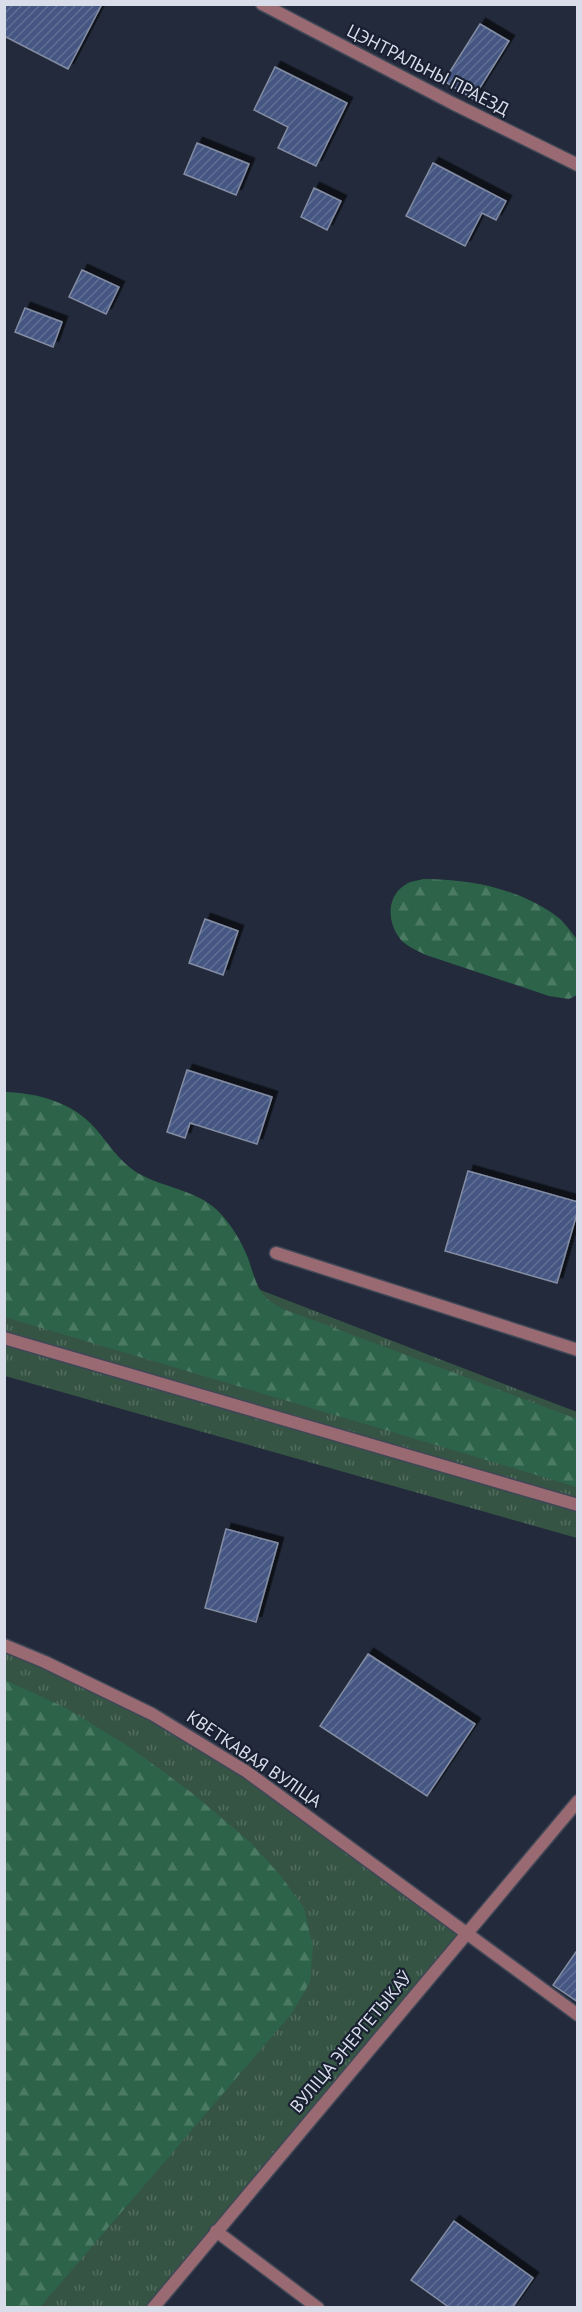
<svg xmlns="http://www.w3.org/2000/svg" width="582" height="2312" viewBox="0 0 582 2312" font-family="'PT Sans',sans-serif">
<defs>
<pattern id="grass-tufts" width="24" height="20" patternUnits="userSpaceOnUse" patternTransform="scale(1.5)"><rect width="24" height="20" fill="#355444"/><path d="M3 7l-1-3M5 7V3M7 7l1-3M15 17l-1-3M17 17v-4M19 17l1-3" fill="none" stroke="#526c5f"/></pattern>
<pattern id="forest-firs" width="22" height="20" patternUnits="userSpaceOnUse" patternTransform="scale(1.5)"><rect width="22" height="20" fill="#2d6449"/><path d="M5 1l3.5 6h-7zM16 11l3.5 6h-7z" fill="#4b7a63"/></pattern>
<pattern id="building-hatch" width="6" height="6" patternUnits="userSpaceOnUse" patternTransform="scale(1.5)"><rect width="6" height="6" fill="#445782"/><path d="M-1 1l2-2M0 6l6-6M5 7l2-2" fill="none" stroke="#5e6f94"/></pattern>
<filter id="shadow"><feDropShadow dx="5.5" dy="-5.5" stdDeviation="0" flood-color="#0009"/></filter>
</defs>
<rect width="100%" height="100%" fill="#222a3b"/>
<path fill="url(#grass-tufts)" d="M4,1191L577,1412V1538L5,1376Z
M4,1645L45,1662L247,1772L467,1932L153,2307H5Z"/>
<path fill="url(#forest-firs)" d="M423,879C469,879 517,888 555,915C564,921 571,932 577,939V995L569,999L549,996L426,955C418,951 408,947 401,940C387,923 386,897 405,885C410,881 417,881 423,879Z
M5,1092C38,1093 72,1102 95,1128C109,1144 118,1160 136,1172C162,1188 196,1189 218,1211C231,1224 241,1241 248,1258C253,1272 256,1288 267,1299C272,1303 278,1306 283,1309L577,1419V1487L5,1317Z
M5,1680L64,1707L128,1746L192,1793L250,1842L281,1876L304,1908L313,1947L310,1982L292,2013L40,2307H5Z"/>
<path fill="url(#building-hatch)" stroke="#848da3" stroke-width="1.5" filter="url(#shadow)" d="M4,4H102L68,69L4,36Z
M480,24L509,41L473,99L444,81Z
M275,67L347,103L316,166L278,148L288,127L254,110Z
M197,143L249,164L236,195L184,174Z
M433,163L506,201L496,220L482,213L465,246L406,216Z
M314,188L341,201L327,230L301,217Z
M82,270L119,287L106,314L69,297Z
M25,308L62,322L53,347L15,332Z
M205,919L238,931L223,975L189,963Z
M187,1070L272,1097L257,1144L190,1123L185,1138L167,1132Z
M468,1171L578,1202V1210L557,1283L445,1251Z
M226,1529L278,1543L256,1622L205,1608Z
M368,1654L475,1724L427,1796L320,1726Z
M576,1952L578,1953V2002L553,1985Z
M454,2221L533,2278L512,2308H450L411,2280Z"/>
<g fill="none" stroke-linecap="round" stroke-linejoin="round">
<defs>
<path id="lane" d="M276,1253L578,1350"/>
<path id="street" d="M262,4L452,103L578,165
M4,1338L578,1505
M4,1645L45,1662L152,1714L247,1772L578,2015
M216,2231L318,2308
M153,2308L578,1801"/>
</defs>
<use href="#lane" stroke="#3f4757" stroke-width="15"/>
<use href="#street" stroke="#3f4757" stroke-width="15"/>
<use href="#lane" stroke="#996a71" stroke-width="12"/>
<use href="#street" stroke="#996a71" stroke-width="12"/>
</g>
<g text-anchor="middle" stroke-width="4.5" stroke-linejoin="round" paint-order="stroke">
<g font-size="18" fill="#d8dde9" stroke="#192031">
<text transform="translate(428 70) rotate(27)" y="6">ЦЭНТРАЛЬНЫ ПРАЕЗД</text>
<text transform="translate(254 1759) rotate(34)" y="6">КВЕТКАВАЯ ВУЛІЦА</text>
<text transform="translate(351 2042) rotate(-50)" y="6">ВУЛІЦА ЭНЕРГЕТЫКАЎ</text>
</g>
</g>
<rect width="582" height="2312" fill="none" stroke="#d8dde9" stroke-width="12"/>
</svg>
